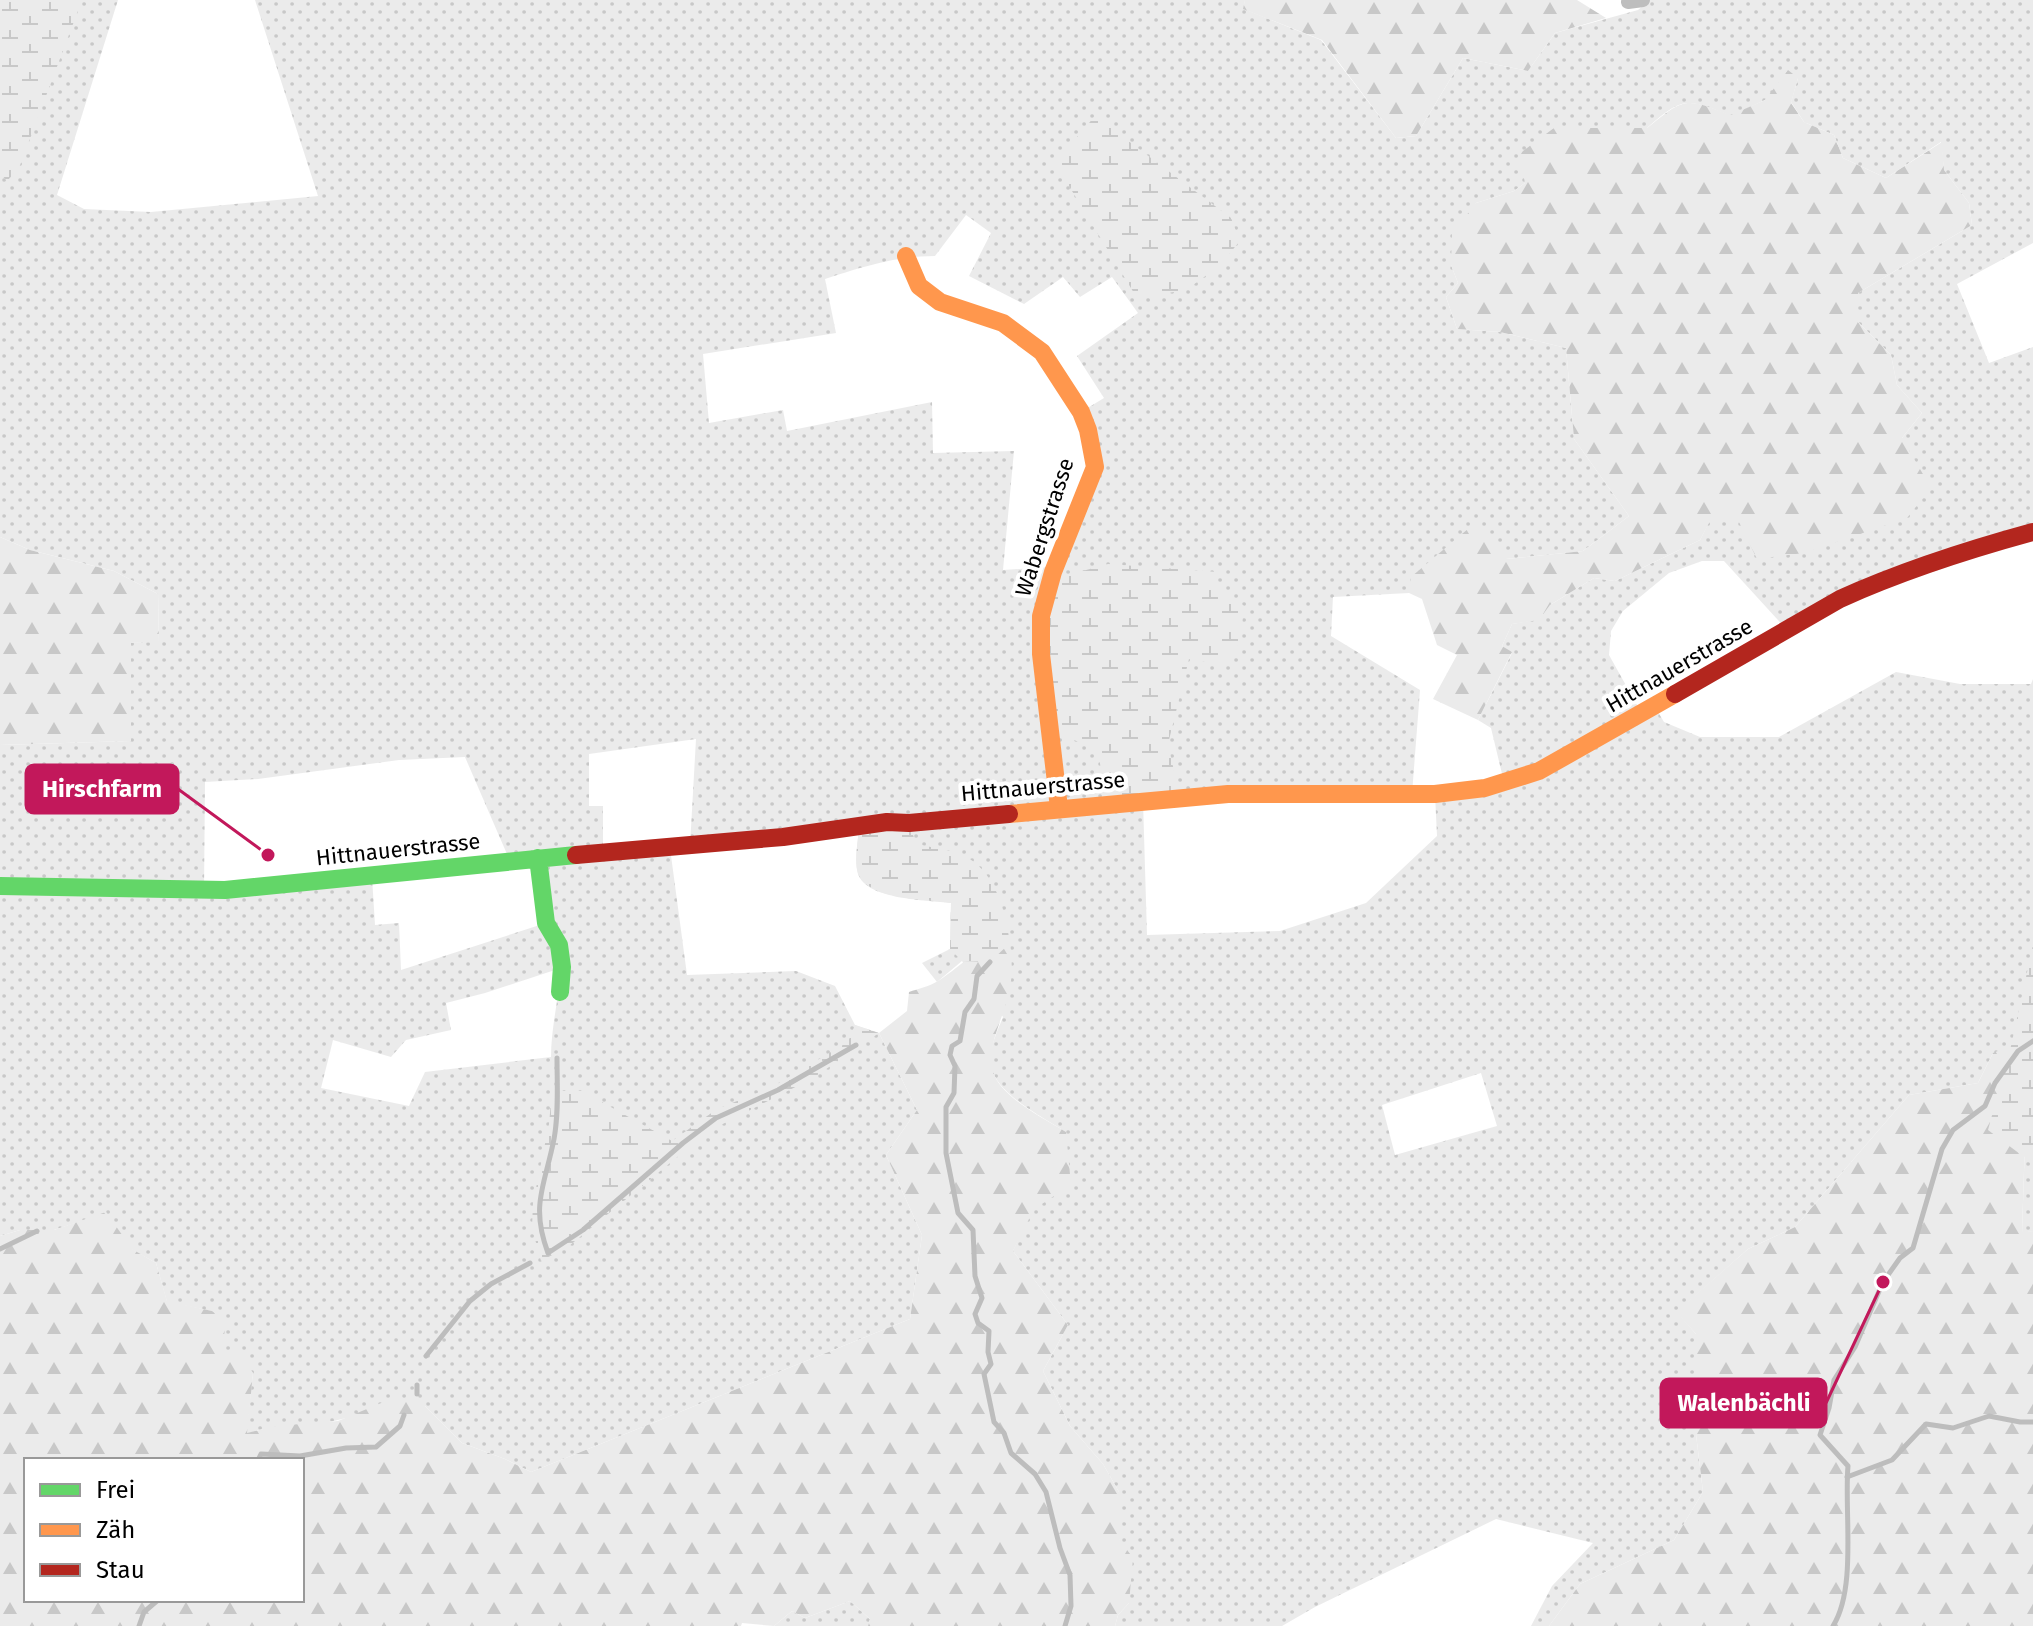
<svg xmlns="http://www.w3.org/2000/svg" width="2033" height="1626" viewBox="0 0 2033 1626" font-family="'Fira Sans',sans-serif">
<defs>
<pattern id="grass-dots" width="8" height="8" patternUnits="userSpaceOnUse" patternTransform="scale(2)"><rect width="8" height="8" fill="#ebebeb"/><path d="M2 2h.1M6 6h.1" fill="none" stroke="#c8c8c8" stroke-width="1.8" stroke-linecap="round"/></pattern>
<pattern id="forest-firs" width="22" height="20" patternUnits="userSpaceOnUse" patternTransform="scale(2)"><rect width="22" height="20" fill="#ebebeb"/><path d="M5 1l3.5 6h-7zM16 11l3.5 6h-7z" fill="#c8c8c8"/></pattern>
<pattern id="wetland-marsh" width="20" height="14" patternUnits="userSpaceOnUse" patternTransform="scale(2)"><rect width="20" height="14" fill="#ebebeb"/><path d="M1 5h8M5 5V1M11 12h8M15 12V8" fill="none" stroke="#c8c8c8"/></pattern>
</defs>
<rect width="100%" height="100%" fill="#fff"/>
<path fill="url(#grass-dots)" fill-rule="evenodd" d="M0,0H118L57,195L84,209L151,212L318,196L255,0H1245L1244,9L1321,40L1396,138L1416,136L1463,58L1528,71L1555,33L1638,10L1650,0H2033V243L1957,284L1989,363L2033,347V532L1944,556L1788,631L1724,561H1702L1669,573L1623,611L1611,631L1609,655L1642,714L1655,707L1664,722L1700,737H1779L1896,672L1960,684H2031L2033,679V1231L2022,1233L2025,1141L1993,1053L1978,1083L1909,1095L1795,1227L1748,1249L1677,1312L1696,1334V1434L1703,1492L1674,1540L1580,1584L1549,1626H1531L1552,1586L1593,1543L1496,1519L1315,1607L1282,1626H1115L1118,1615L1129,1603L1119,1539V1492L1103,1464L1070,1426L1043,1371L1068,1325L1013,1251L1066,1132C1044,1118 996,1094 991,1066C988,1050 997,1032 1003,1017L962,961L937,982L922,963L950,949L951,903C927,900 867,900 858,874C854,861 858,842 859,829L690,846L696,739L589,754V806H603V853L670,848L687,975L796,971L835,986L855,1025L879,1033L917,1110L886,1155L922,1235L910,1319L531,1472L505,1459L462,1443L425,1406L355,1416L325,1423L258,1430L246,1434L253,1373L221,1350L212,1311L167,1302L156,1263L131,1249L106,1213L54,1230H20L0,1236V745L130,741L131,643L159,641L158,594L114,571L30,550L0,537ZM1798,78L1791,102L1804,122L1834,135L1843,158L1886,178L1941,142L1944,170L1969,203L1972,225L1858,293V322L1891,355L1897,385L1922,413L1902,438L1737,520H1710L1700,540L1615,581L1594,578L1550,605L1539,619L1512,624L1502,646L1512,653L1478,720L1491,728L1504,782L1435,794L1437,836L1366,903L1280,931L1147,935L1143,801L1412,794L1420,690L1331,636L1333,597L1409,593L1506,559L1583,551L1629,516L1574,439L1566,348L1500,332L1457,329L1446,297L1458,283L1451,265L1476,203L1514,191L1525,183L1554,128H1647C1684,96 1686,98 1731,116L1765,100ZM966,215L991,233L969,276L1024,304L1063,277L1080,297L1112,277L1138,313L1077,356L1104,398L1081,412L1095,467L1048,567L1003,570L1014,451L933,453L932,402L787,431L783,410L709,423L703,354L836,333L825,279C862,267 896,256 935,256ZM465,757L510,861L538,859L546,923L401,970L399,923L375,925L372,877L204,891L205,782L258,779L399,760ZM561,968C559,998 551,1027 551,1057L425,1072L409,1106L321,1088L333,1040L391,1057L406,1040L451,1030L446,1003L485,993ZM1481,1073L1497,1126L1395,1155L1382,1105Z
M850,1601L870,1619L868,1626H774L792,1611L805,1618Z"/>
<path fill="url(#forest-firs)" fill-rule="evenodd" d="M1245,0H1577L1606,18L1555,33L1528,71L1463,58L1416,136L1396,138L1322,40L1243,9Z
M1788,70L1798,78L1791,103L1804,122L1834,135L1843,158L1886,178L1942,142L1944,170L1969,203L1972,225L1858,293V322L1891,355L1897,385L1922,413L1902,438L1931,488L1907,518L1804,553L1757,559L1738,520L1710,521L1700,540L1615,581L1594,578L1550,605L1539,620L1512,624L1502,646L1512,652L1478,720L1433,699L1457,655L1437,645L1422,599L1409,593L1411,577L1475,523L1506,559L1583,551L1629,516L1574,439L1566,348L1500,332L1457,329L1446,297L1458,283L1451,265L1452,234L1476,203L1514,191L1525,183L1519,154L1554,128H1647C1686,96 1685,98 1731,115L1765,100Z
M0,537L30,550L114,571L158,594L159,642L131,643V741L0,745Z
M1010,943C1012,960 1013,976 1009,992C1003,1023 978,1057 1001,1086C1018,1106 1045,1119 1066,1132L1071,1185L1034,1209L1013,1251L1068,1325L1043,1371L1070,1426L1103,1464L1119,1492V1539L1133,1558L1129,1603L1118,1615L1115,1626H868L870,1619L850,1601L805,1618L792,1611L774,1626L742,1623L741,1626H0V1236L20,1230H54L106,1212L132,1249L156,1263L167,1301L212,1311L226,1322L222,1350L241,1354L253,1373L247,1433L276,1426L338,1421L398,1396L425,1406L462,1443L505,1459L531,1472L910,1319L922,1235L886,1155L917,1110L879,1033L907,1011L909,992C918,989 930,986 938,981C966,963 974,947 1010,943ZM26,1460H302V1600H26Z
M2032,1037L2025,1141L2022,1232L2033,1231V1626H1549L1580,1584L1674,1540L1703,1492L1696,1434V1334L1676,1312L1748,1249L1795,1227L1909,1095L1978,1083L1993,1053Z"/>
<path fill="url(#wetland-marsh)" d="M0,0H82L19,168L7,181L0,173Z
M1095,116L1231,218L1240,241L1218,267L1186,290L1137,298L1055,163Z
M1108,564L1217,572V584L1244,606L1240,643L1221,665L1189,659L1168,744L1180,798L1106,804L1098,750L1050,730L1041,654L1053,572L1068,575Z
M909,823L916,844C930,847 946,849 960,854C995,868 1005,910 1010,943L990,962L962,961L950,949L951,903C927,899 867,900 858,873C854,861 858,841 859,828Z
M2033,945V1152L2024,1157L1988,1130L2011,1046Z
M855,1025L879,1033L813,1078L709,1131L569,1246L541,1261L532,1228L533,1203L549,1124L552,1091H582L672,1141L717,1109L772,1087L848,1042Z"/>
<g fill="none" stroke-linecap="round" stroke-linejoin="round">
<path stroke="#bdbdbd" stroke-width="5" d="M990,962L977,976L974,999L965,1012L960,1041L952,1046L950,1055L955,1066L954,1093L946,1107V1153L958,1213L973,1230L975,1276L982,1298L975,1314L978,1323L989,1331L988,1352L991,1364L984,1374L994,1422L1004,1433L1011,1453L1035,1474L1046,1492L1060,1548L1070,1575L1071,1606L1065,1626
M557,1058C557,1084 559,1112 554,1139C545,1185 530,1205 548,1253L583,1230L683,1143L716,1118L778,1090L856,1045
M0,1249L37,1231
M426,1356L470,1301L491,1284L530,1263
M417,1385V1394
M258,1460L261,1454L300,1456L346,1448L376,1447L400,1426L404,1415
M1847,1477L1892,1460L1926,1424L1953,1428L1989,1416L2020,1422H2033
M139,1626L144,1612L158,1600
M1833,1626C1857,1588 1844,1511 1848,1466L1820,1435L1829,1408L1834,1380L1855,1347L1883,1282L1900,1258L1913,1248L1942,1149L1953,1130L1985,1106L1995,1083L2018,1051L2033,1041"/>
<path stroke="#bebebe" stroke-width="14" d="M1628,2L1643,0"/>
<path stroke="#63d668" stroke-width="18" d="M538,858L546,923L559,945L562,967L560,992
M0,886L225,890L576,855"/>
<path stroke="#ff974d" stroke-width="18" d="M906,256L919,286L940,302L1003,323L1042,352L1081,412L1088,430L1095,467L1053,572L1041,616V654L1059,808
M1009,814L1228,794H1435L1485,788L1539,771L1675,694"/>
<path stroke="#b3261e" stroke-width="18" d="M1675,694L1840,599C1902,571 1967,550 2033,532
M576,855L783,837L887,822L909,823L1009,814"/>
</g>
<g text-anchor="middle" stroke-width="8" stroke-linejoin="round" paint-order="stroke">
<g font-size="22" fill="#000" stroke="#fff">
<text transform="translate(1044 527) rotate(-72)" y="8">Wabergstrasse</text>
<text transform="translate(1679 665) rotate(-30)" y="8">Hittnauerstrasse</text>
<text transform="translate(1043 786) rotate(-5)" y="8">Hittnauerstrasse</text>
<text transform="translate(398 849) rotate(-6)" y="8">Hittnauerstrasse</text>
</g>
</g>
<path fill="none" stroke="#c2185b" stroke-width="3" d="M268 855L178 789M1883 1282L1826 1403"/>
<g fill="#c2185b" stroke="#fff" stroke-width="3">
<circle cx="268" cy="855" r="8"/>
<circle cx="1883" cy="1282" r="8"/>
</g>
<g fill="#c2185b" stroke="#c2185b" stroke-width="3">
<rect x="26" y="765" width="152" height="48" rx="8"/>
<rect x="1661" y="1379" width="165" height="48" rx="8"/>
</g>
<g font-size="24" text-anchor="middle" font-weight="bold" fill="#fff">
<text x="102" y="797">Hirschfarm</text>
<text x="1744" y="1411">Walenbächli</text>
</g>
<rect x="24" y="1458" width="280" height="144" fill="#ffffff" stroke="#999999" stroke-width="2"/>
<rect x="40" y="1484" width="40" height="12" fill="#63d668" stroke="#999999" stroke-width="2"/>
<text x="96" y="1498" font-size="24" fill="#000000">Frei</text>
<rect x="40" y="1524" width="40" height="12" fill="#ff974d" stroke="#999999" stroke-width="2"/>
<text x="96" y="1538" font-size="24" fill="#000000">Zäh</text>
<rect x="40" y="1564" width="40" height="12" fill="#b3261e" stroke="#999999" stroke-width="2"/>
<text x="96" y="1578" font-size="24" fill="#000000">Stau</text>
</svg>
